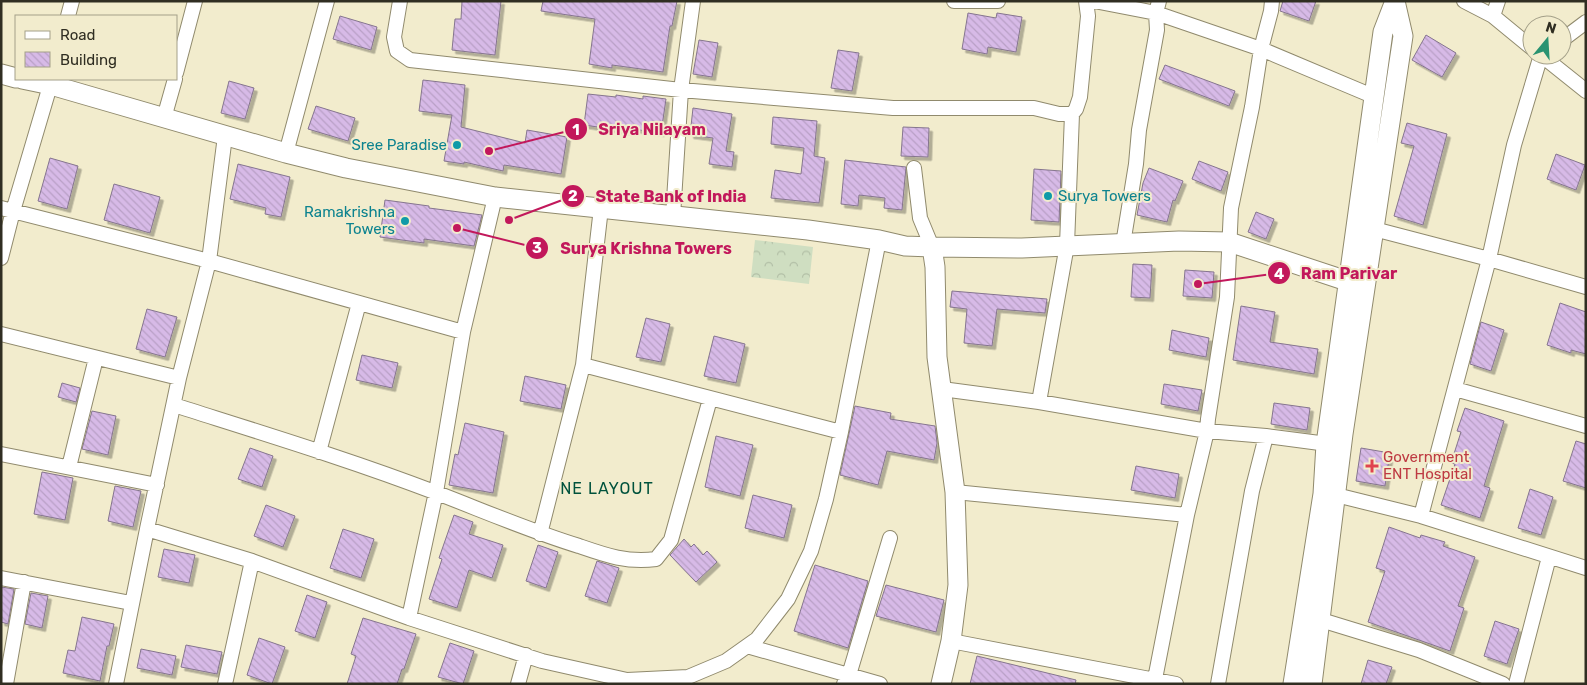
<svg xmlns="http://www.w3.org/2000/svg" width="1587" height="685" viewBox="0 0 1587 685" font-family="Rubik,sans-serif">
<defs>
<pattern id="park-crowns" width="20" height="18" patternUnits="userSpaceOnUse" patternTransform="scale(1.25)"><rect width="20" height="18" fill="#cfdec1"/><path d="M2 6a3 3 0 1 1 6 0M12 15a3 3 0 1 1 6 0" fill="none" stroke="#b2bfa6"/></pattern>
<pattern id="building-back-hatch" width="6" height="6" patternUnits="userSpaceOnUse" patternTransform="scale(1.25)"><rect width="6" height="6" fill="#d7bae7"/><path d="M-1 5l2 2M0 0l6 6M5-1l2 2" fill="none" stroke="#b9a0c6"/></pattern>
<filter id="shadow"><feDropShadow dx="3.5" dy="3.5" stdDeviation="0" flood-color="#0004"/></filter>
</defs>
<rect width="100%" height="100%" fill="#f2eccd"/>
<path fill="url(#park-crowns)" d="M755,240L813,247L809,284L751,277Z"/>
<path fill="url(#building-back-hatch)" stroke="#85758e" filter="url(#shadow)" d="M462,1H501L495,55L452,50L455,19H461Z
M543,1H677L672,26H670L663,72L612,65V68L589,64L595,19L541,11Z
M1283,1H1316L1309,21L1280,11Z
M968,13L996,18L997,13L1022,17L1016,52L988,47L987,54L962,49Z
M340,16L377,27L371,50L333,39Z
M1426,35L1456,53L1442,77L1412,60Z
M699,40L718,43L712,77L693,74Z
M838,50L859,53L852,91L831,88Z
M1165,65L1235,91L1229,106L1159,79Z
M423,80L465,85L461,127L525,143L527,130L567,137L561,174L504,165L503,171L464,162V164L444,161L452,115L419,111Z
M229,81L254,88L245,119L221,113Z
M588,94L616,97V95L643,99V96L666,99L661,133L632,129V132L584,125Z
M316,106L355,118L348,141L308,129Z
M693,108L732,114L726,151L734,152L732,167L709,164L713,138L690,135Z
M773,117L817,121L814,156L825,158L819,203L771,198L775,170L801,174L804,148L771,144Z
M1407,123L1447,134L1423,225L1394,216L1414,146L1401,143Z
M903,127L929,128L928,157L901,156Z
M1556,154L1585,165L1576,190L1547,179Z
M50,158L78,166L67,209L38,201Z
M845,160L906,167L902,210L884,208L885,198L859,195L858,206L841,204Z
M1199,161L1228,172L1221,191L1192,179Z
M238,164L290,177L281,217L265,214L266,208L230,199Z
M1149,168L1183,181L1175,201L1173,200L1167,222L1137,215L1143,183Z
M1034,169L1061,171L1059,222L1031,220Z
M114,184L160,197L150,233L104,220Z
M385,200L429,206V208L482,215L474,246L424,239V243L380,237Z
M1256,212L1274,219L1266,239L1248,232Z
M1133,264L1152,265L1150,298L1131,297Z
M1185,270L1214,272L1212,298L1183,296Z
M952,291L1047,299L1045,313L997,309L992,346L964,343L967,309L950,307Z
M1560,303L1586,312V354L1571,350V353L1547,345Z
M1241,306L1275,312L1270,342L1318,349L1314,374L1233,360Z
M147,309L177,317L165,357L136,349Z
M646,318L670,324L661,362L636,357Z
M1481,322L1504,330L1491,371L1470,364Z
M1172,330L1209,338L1206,357L1169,350Z
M714,336L745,344L736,383L704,376Z
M362,355L398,363L392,388L356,380Z
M525,376L566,385L561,409L520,401Z
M62,383L80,388L76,402L58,397Z
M1164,384L1202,390L1198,411L1161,404Z
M1274,403L1310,408L1307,430L1271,424Z
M855,406L891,413L890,419L935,426L937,443L934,460L887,451L878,485L840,475Z
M1465,408L1504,421L1484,486L1490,488L1480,518L1441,505L1455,464L1451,463L1461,432L1457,431Z
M92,411L116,416L108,455L82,449Z
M465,423L504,432L493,493L449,485L455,454L458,455Z
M716,436L753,445L740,496L705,487Z
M1576,441L1586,444V488L1563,481Z
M250,448L273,456L262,487L238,479Z
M1361,448L1390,453L1385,486L1356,481Z
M1136,466L1179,474L1175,498L1131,490Z
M42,472L73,478L65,520L34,514Z
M115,486L141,491L133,527L108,521Z
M1530,489L1553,497L1541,535L1518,528Z
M753,495L792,505L784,538L745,528Z
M266,505L295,516L283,547L254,536Z
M454,515L473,522L469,534L503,545L492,578L469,570L457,608L429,599L442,559L439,558Z
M1389,527L1420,538L1421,535L1445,542L1443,546L1475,557L1458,606L1464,608L1450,651L1368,622L1385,571L1376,568Z
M343,529L374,539L361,578L330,568Z
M684,539L691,547L694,544L703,555L707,551L717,562L696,582L670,555Z
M538,545L558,552L546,588L526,581Z
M164,549L195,555L189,583L158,577Z
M597,561L619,568L607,603L585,596Z
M815,565L868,581L848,648L794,631Z
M886,585L944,600L936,632L876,616Z
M1,587L14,589L8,624L1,622Z
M31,593L48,596L42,628L25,624Z
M307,595L327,602L315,638L295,631Z
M82,617L114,624L109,646H107L100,681L63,673L68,650L75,651Z
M363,618L416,634L404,669H402L397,684H347L356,656L351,654Z
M1495,621L1519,629L1507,664L1484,656Z
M259,638L285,647L272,684L247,675Z
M450,643L474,651L463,684L438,677Z
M186,645L222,652L217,674L181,667Z
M141,649L176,656L172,675L137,668Z
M977,656L1076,680L1075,684H970Z
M1368,660L1392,667L1386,684H1361Z"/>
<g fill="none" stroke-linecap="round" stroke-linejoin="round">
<defs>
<path id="street" d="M400,1L394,37L397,51L410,60L681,90L893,108H1034L1059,114H1072L1076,109L1080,97L1088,16L1086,1
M954,1H998
M1094,1L1156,13L1261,49L1375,97
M1464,1L1493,16L1532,48
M68,16L72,1
M1493,16L1498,1
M1562,40L1586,22
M1541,55L1586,91
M176,73L195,1
M164,118L175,79
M225,136L209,261L463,332
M286,153L327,1
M914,168L920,218L932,247
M1,208L209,261L179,378
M673,216L681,90L693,1
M1374,229L1489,259L1586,287
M1123,244L1136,164L1139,130L1157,30L1156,13L1159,1
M1,258L13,211L52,79
M1,334L179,378L147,529
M583,365L841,432
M942,389L1039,402L1207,431L1266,436L1335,445
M1455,389L1586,426
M1039,402L1067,245L1072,114
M174,405C262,433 351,460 437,493C484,511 530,531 579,546C605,555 627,563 656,559L671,540L710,399
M319,452L359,303
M1,454L157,485
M69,467L96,358
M955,492L1187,515
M1327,494L1336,495L1421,516L1586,568
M1421,516L1489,259L1514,145L1541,55
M540,534L583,365L601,208
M252,561L409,618L542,661L627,680L688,677L726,661L757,639L788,599L811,551L826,499L841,432L879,240
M1,578L131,603
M409,618L436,492L463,332L495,197
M1321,620L1419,650L1503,684
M951,641L1176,684
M747,646L880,684
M1155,679L1187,515L1207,431L1208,419L1227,297L1231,208L1252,107L1261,49L1271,11L1272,1
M6,684L24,582
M116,684L147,529L252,561L225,684
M518,684L526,655
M844,684L849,675L890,538
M1218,684L1252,491L1266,436
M1516,684L1549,557"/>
<path id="secondary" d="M1,74L16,78
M22,79L51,85L286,153L346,168L495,197L808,230L879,240L905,246L932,247L935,267L937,357L955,492L958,585L951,641L941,684
M932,247L1022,248L1179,241L1229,242L1350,282
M1293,684L1323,494L1326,444L1383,32L1395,1
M1312,684L1343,434L1403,36L1395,1"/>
</defs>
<use href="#street" stroke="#908a6d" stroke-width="16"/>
<use href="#secondary" stroke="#908a6d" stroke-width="21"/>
<use href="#street" stroke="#fff" stroke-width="14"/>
<use href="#secondary" stroke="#fff" stroke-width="19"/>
</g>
<g fill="#0f9aa8" stroke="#f2eccd" stroke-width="2">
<circle cx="457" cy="145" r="5"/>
<circle cx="1048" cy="196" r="5"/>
<circle cx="405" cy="221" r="5"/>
</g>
<path fill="#e0444e" stroke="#f2eccd" stroke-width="2" d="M1369.5 458.5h5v5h5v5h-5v5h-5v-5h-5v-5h5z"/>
<g text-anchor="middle" stroke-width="4" stroke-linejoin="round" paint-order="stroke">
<g font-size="15" fill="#0d838f" stroke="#f2eccd" text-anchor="end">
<text x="447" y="150">Sree Paradise</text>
<text x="1058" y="201" text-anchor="start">Surya Towers</text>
<text x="395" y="217">Ramakrishna<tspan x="395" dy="17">Towers</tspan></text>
</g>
<g font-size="15" fill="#be3a42" stroke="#f2eccd" text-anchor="start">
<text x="1383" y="462">Government<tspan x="1383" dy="17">ENT Hospital</tspan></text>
</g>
<g font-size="16" letter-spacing="1" fill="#00523c" stroke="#f2eccd">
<text x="607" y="494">NE LAYOUT</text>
</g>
</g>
<path fill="none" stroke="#c2185b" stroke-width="2" d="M489 151L576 129M509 220L573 196M457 228L537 248M1198 284L1279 273"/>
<g fill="#c2185b" stroke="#f2eccd" stroke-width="2">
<circle cx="489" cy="151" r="5"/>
<circle cx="509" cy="220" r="5"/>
<circle cx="457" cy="228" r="5"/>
<circle cx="1198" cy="284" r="5"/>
<circle cx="576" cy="129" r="12"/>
<circle cx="573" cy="196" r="12"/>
<circle cx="537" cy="248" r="12"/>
<circle cx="1279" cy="273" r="12"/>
</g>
<g font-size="15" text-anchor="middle" font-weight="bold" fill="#fff">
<text x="576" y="135">1</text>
<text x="573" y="201">2</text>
<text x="537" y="253">3</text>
<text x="1279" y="279">4</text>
</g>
<g font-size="16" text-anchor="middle" font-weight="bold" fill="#c2185b" stroke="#f2eccd" stroke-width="4" stroke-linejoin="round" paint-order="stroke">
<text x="652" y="135">Sriya Nilayam</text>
<text x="671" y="202">State Bank of India</text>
<text x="646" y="254">Surya Krishna Towers</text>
<text x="1349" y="279">Ram Parivar</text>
</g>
<rect width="1587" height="685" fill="none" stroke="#302e22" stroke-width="5"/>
<rect x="15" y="15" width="162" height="65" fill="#f2eccd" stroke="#a4a089"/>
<rect x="25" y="31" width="25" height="8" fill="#ffffff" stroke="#a4a089"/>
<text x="60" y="40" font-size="15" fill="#302e22">Road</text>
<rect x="25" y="52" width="25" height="15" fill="url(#building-back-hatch)" stroke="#a4a089"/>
<text x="60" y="65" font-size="15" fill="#302e22">Building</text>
<g transform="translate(1547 40) rotate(18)"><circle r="24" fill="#f2eccd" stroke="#a4a089"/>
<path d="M0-4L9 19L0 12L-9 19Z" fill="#299371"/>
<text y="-8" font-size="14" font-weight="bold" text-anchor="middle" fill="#302e22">N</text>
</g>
</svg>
